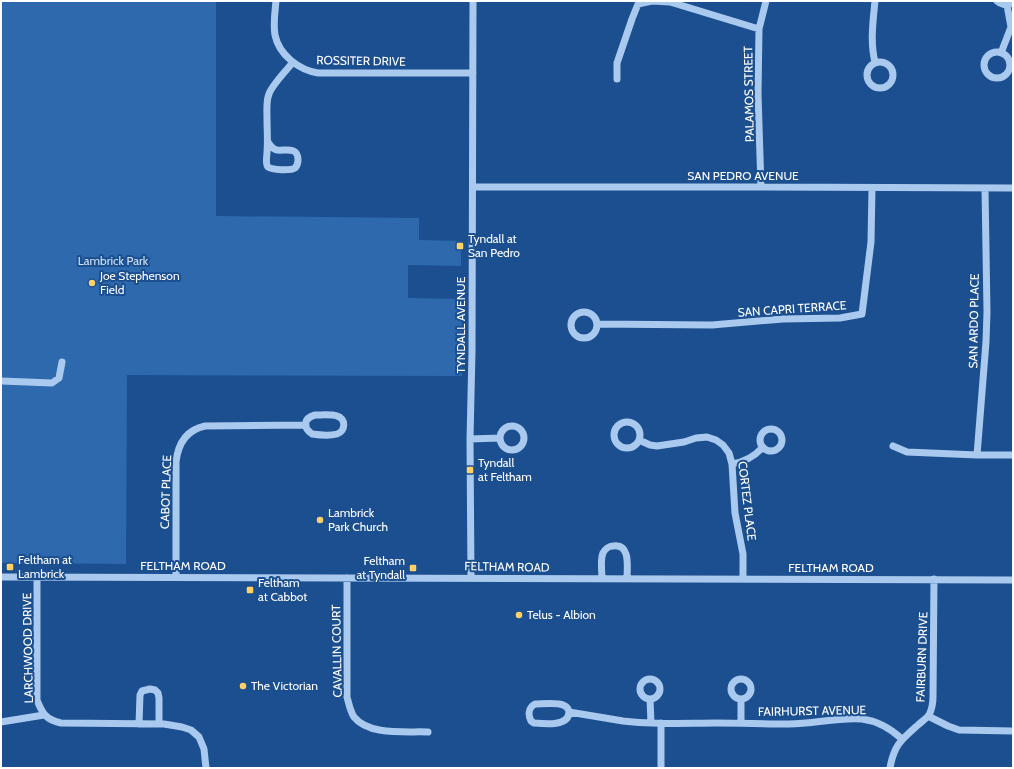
<svg xmlns="http://www.w3.org/2000/svg" width="1014" height="769" viewBox="0 0 1014 769" font-family="Cabin,sans-serif">
<rect width="100%" height="100%" fill="#1b4f8f"/>
<path fill="#2e69ad" d="M1,1H216V216L419,218V240L461,241V266L408,265V298L462,299V376L127,375L126,564L1,563Z"/>
<g fill="none" stroke-linecap="round" stroke-linejoin="round">
<path stroke="#a9c9ee" stroke-width="7" d="M276,1C275,12 273,24 275,35C279,55 299,70 318,73C322,73 326,73 330,73H473
M875,1C873,21 870,43 875,62
M997,1C1002,5 1007,6 1013,3
M984 65a13 13 0 1 1 26 0a13 13 0 1 1-26 0Z
M1001,53L1011,27L1007,5
M867 75a13 13 0 1 1 26 0a13 13 0 1 1-26 0Z
M617,79V63L632,19L638,4L652,1L670,2L759,29
M268,142C270,145 272,149 277,150C285,151 298,146 298,160C298,162 297,166 295,168C291,171 272,170 268,167C265,164 267,157 267,152C268,141 267,130 267,118C267,110 266,101 269,94C272,85 287,70 293,62
M473,187H761L1013,188
M761,187L758,94L759,29L766,1
M571 325a13 13 0 1 1 26 0a13 13 0 1 1-26 0Z
M597,324L712,325L783,319L840,318L862,314L871,242L872,188
M1,381L52,383L59,378L62,362
M315,415C322,415 331,414 337,416C346,418 346,431 337,434C330,436 319,435 312,434C302,427 304,418 315,415Z
M614 435a13 13 0 1 1 26 0a13 13 0 1 1-26 0Z
M500 438a12 12 0 1 1 24 0a12 12 0 1 1-24 0Z
M760 440a11 11 0 1 1 22 0a11 11 0 1 1-22 0Z
M470,439L500,438
M639,440L650,445L657,446L684,442L696,438L707,437L716,440L723,445L729,453L732,464L735,513L743,554V578
M893,446L907,452L977,455H1013
M977,455L986,342L987,312L985,188
M732,464C744,462 755,456 763,447
M1,577L1013,580
M37,577V700C42,713 46,720 61,723L164,724L182,727L191,730L199,737L204,749L206,768
M176,577V462C178,444 186,430 205,426L306,425
M347,578V697C349,704 350,711 354,717C369,736 407,731 428,732
M471,578L470,439L472,352L473,1
M602,579C602,571 600,560 603,553C605,549 609,546 613,546C631,543 627,568 627,579
M731 689a10 10 0 1 1 20 0a10 10 0 1 1-20 0Z
M640 689a10 10 0 1 1 20 0a10 10 0 1 1-20 0Z
M650,699L651,723
M741,699V723
M535,704C541,704 557,702 563,705C566,706 568,708 569,711C570,727 544,724 534,723L531,721C528,715 528,708 535,704Z
M569,712C587,715 605,718 623,721C654,725 686,723 717,723C741,723 765,724 789,724C814,724 838,717 862,719C878,721 891,729 902,739
M928,716L948,726L959,730L1013,731
M1,722L44,715
M661,723V768
M139,724L140,695L142,691L150,689L155,690L158,693L159,698V724
M890,768C894,745 901,740 918,725C921,722 926,719 929,715C932,709 933,703 933,697L934,579"/>
</g>
<g fill="#ffd166" stroke="#1b4f8f" stroke-width="1.5">
<rect x="456" y="242" width="8" height="8" rx="2"/>
<circle cx="92" cy="283" r="4"/>
<rect x="466" y="466" width="8" height="8" rx="2"/>
<circle cx="320" cy="520" r="4"/>
<rect x="6" y="563" width="8" height="8" rx="2"/>
<rect x="409" y="564" width="8" height="8" rx="2"/>
<rect x="246" y="586" width="8" height="8" rx="2"/>
<circle cx="519" cy="615" r="4"/>
<circle cx="243" cy="686" r="4"/>
</g>
<g text-anchor="middle" stroke-width="4" stroke-linejoin="round" paint-order="stroke">
<g font-size="12" fill="#fff" stroke="#1b4f8f">
<text transform="translate(361 61) rotate(1)" y="4">ROSSITER DRIVE</text>
<text transform="translate(749 94) rotate(-91)" y="4">PALAMOS STREET</text>
<text x="743" y="180">SAN PEDRO AVENUE</text>
<text transform="translate(792 309) rotate(-4)" y="4">SAN CAPRI TERRACE</text>
<text transform="translate(974 321) rotate(-89)" y="4">SAN ARDO PLACE</text>
<text transform="translate(461 325) rotate(-90)" y="4">TYNDALL AVENUE</text>
<text transform="translate(166 492) rotate(-88)" y="4">CABOT PLACE</text>
<text transform="translate(747 501) rotate(83)" y="4">CORTEZ PLACE</text>
<text x="183" y="570">FELTHAM ROAD</text>
<text transform="translate(507 567) rotate(1)" y="4">FELTHAM ROAD</text>
<text x="831" y="572">FELTHAM ROAD</text>
<text transform="translate(28 648) rotate(-91)" y="4">LARCHWOOD DRIVE</text>
<text transform="translate(337 651) rotate(-91)" y="4">CAVALLIN COURT</text>
<text transform="translate(922 657) rotate(-88)" y="4">FAIRBURN DRIVE</text>
<text transform="translate(812 711) rotate(-1)" y="4">FAIRHURST AVENUE</text>
</g>
<g font-size="12" fill="#fff" stroke="#1b4f8f" text-anchor="start">
<text x="468" y="243">Tyndall at<tspan x="468" dy="14">San Pedro</tspan></text>
<text x="100" y="280">Joe Stephenson<tspan x="100" dy="14">Field</tspan></text>
<text x="478" y="467">Tyndall<tspan x="478" dy="14">at Feltham</tspan></text>
<text x="328" y="517">Lambrick<tspan x="328" dy="14">Park Church</tspan></text>
<text x="18" y="564">Feltham at<tspan x="18" dy="14">Lambrick</tspan></text>
<text x="405" y="565" text-anchor="end">Feltham<tspan x="405" dy="14">at Tyndall</tspan></text>
<text x="258" y="587">Feltham<tspan x="258" dy="14">at Cabbot</tspan></text>
<text x="527" y="619">Telus - Albion</text>
<text x="251" y="690">The Victorian</text>
</g>
<g font-size="12" fill="#cfe3fa" stroke="#1b4f8f">
<text x="113" y="265">Lambrick Park</text>
</g>
</g>
<rect width="1014" height="769" fill="none" stroke="#ffffff" stroke-width="4"/>
</svg>
